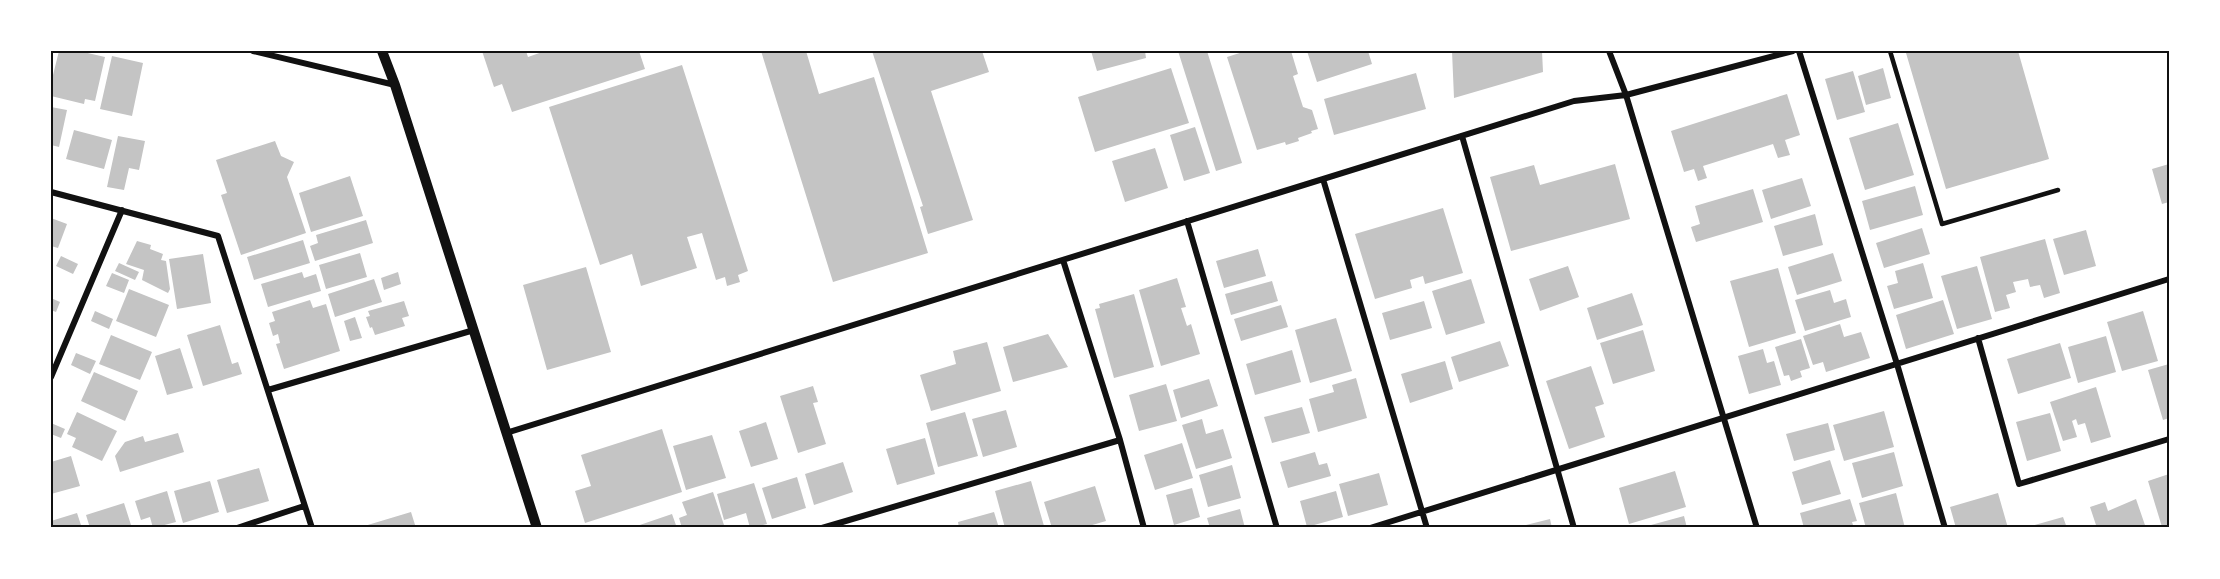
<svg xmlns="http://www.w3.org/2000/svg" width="2220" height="579" viewBox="0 0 2220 579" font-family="'Roboto Condensed',sans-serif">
<rect width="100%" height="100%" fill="#fff"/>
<path fill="#c4c4c4" d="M59,51H79L105,57L95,101L85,99L84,104L51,96V83Z
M482,51H526L528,57L545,51H639L645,69L512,112L502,84L494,87Z
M761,51H806L819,94L874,77L928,253L833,282Z
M872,51H982L989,72L931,91L973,220L928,234L920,207L923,206Z
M1091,51H1145L1146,58L1097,71Z
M1178,51H1207L1242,163L1216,171Z
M1246,51H1291L1298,74L1293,76L1303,107L1312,110L1318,129L1311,131L1312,133L1298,138L1299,141L1286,145L1285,142L1257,150L1227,57Z
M1307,51H1368L1372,64L1317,82Z
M1452,51H1542L1543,72L1454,98Z
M1914,51H2018L2049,159L1946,189L1906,53Z
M112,56L143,63L132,116L100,109Z
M682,65L748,271L738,275L740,282L727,286L725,277L716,280L702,233L687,237L697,268L641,286L632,254L600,265L549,107Z
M1171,68L1189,123L1095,152L1078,97Z
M1883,68L1891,98L1866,105L1858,76Z
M1853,71L1865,112L1837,120L1825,79Z
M1416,73L1426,109L1334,135L1324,99Z
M1787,94L1800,135L1785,140L1790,155L1778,158L1773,144L1703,166L1707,178L1698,181L1694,169L1684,172L1671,131Z
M51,107L67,110L59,147L51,145Z
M1898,123L1914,175L1865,190L1849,138Z
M1195,127L1210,173L1184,181L1170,135Z
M74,130L112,140L104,169L66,159Z
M118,136L145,141L139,170L129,168L124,190L107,187Z
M275,141L281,156L294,162L287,177L306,233L241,255L221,195L227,193L216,160Z
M1155,148L1168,188L1125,202L1112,161Z
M1615,164L1630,219L1511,251L1490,177L1534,165L1540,185Z
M2169,164V202L2162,204L2152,169Z
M350,176L363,216L311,232L299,193Z
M1802,178L1811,206L1771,219L1762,190Z
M1915,186L1923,215L1870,230L1862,201Z
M1753,189L1763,222L1696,242L1691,227L1700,224L1695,206Z
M1443,208L1463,273L1425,284L1423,276L1410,280L1412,288L1375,299L1355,234Z
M1815,214L1823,245L1783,256L1774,226Z
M51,218L67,224L58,248L51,246Z
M366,220L373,243L315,261L310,246L318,243L316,235Z
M1922,228L1930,254L1884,268L1876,243Z
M2086,230L2096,266L2064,275L2053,239Z
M2045,239L2060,293L2044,298L2040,285L2030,287L2028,279L2013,282L2016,292L2006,295L2010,308L1995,312L1980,257Z
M303,240L310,263L254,280L247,257Z
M137,241L151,245L150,249L163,254L161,260L166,261L170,289L168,293L142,280L144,270L126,264Z
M1258,249L1266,276L1224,288L1216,261Z
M360,253L367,277L326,289L319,265Z
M1833,253L1842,281L1797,295L1788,267Z
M203,254L211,303L177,309L169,259Z
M61,256L78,264L73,274L56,266Z
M119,263L139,272L135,280L115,271Z
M1923,263L1933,298L1894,309L1887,286L1898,283L1895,271Z
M1568,266L1579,297L1540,311L1529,279Z
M1977,266L1992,319L1957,329L1941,276Z
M586,267L611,352L547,370L523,285Z
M1778,268L1796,333L1749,347L1730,281Z
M302,272L304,278L316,274L321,291L268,307L261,284Z
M398,272L401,284L384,290L381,278Z
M112,273L129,280L124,293L106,286Z
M1177,278L1186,307L1181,308L1187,326L1191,324L1200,354L1161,366L1139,290Z
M374,279L382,302L335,317L328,294Z
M1471,279L1485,323L1446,335L1432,291Z
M1272,281L1278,301L1231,315L1225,294Z
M129,289L169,305L156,337L116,321Z
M1830,290L1834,303L1846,299L1851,317L1805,331L1795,300Z
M1632,293L1643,325L1597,340L1587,308Z
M1134,294L1154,367L1114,378L1095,309L1100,308L1099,304Z
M51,298L60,302L56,312L51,310Z
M310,300L313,308L326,304L340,351L284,369L276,344L280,343L278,334L273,336L269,323L275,321L272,312Z
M1943,300L1954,334L1906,349L1896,315Z
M404,301L409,316L402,318L405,326L375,335L372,327L370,328L366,317L370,316L368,311Z
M1424,301L1432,328L1390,340L1382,313Z
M1281,305L1288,327L1241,341L1234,319Z
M95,311L113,319L109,329L91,321Z
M2143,311L2158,361L2122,371L2107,322Z
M355,317L362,338L350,341L344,321Z
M1336,318L1352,371L1310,383L1295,330Z
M1840,324L1844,337L1861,332L1870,358L1826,372L1823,362L1813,365L1803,336Z
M220,325L232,364L238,362L242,374L203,386L187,335Z
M1643,330L1655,371L1613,384L1600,343Z
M1048,334L1068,367L1013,382L1003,347Z
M111,335L152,352L140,380L99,364Z
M2106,336L2116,372L2078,383L2068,347Z
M1801,339L1810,368L1800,371L1802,377L1791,381L1789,375L1784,376L1775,347Z
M1500,341L1509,366L1459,382L1451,357Z
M987,342L1001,391L931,411L920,375L956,364L953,351Z
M2060,343L2071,378L2018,394L2007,359Z
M180,348L193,388L167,395L155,356Z
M1763,349L1767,363L1774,361L1781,385L1749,394L1738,356Z
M1292,350L1301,382L1255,395L1246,364Z
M76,353L96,361L90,374L71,365Z
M1445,361L1453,389L1410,403L1401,374Z
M2169,364V418L2163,420L2148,370Z
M1591,366L1604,404L1595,407L1605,437L1569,449L1546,381Z
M94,372L138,391L125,421L81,401Z
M1356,378L1367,418L1318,432L1309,399L1334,392L1332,385Z
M1209,379L1218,406L1181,418L1173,390Z
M1166,384L1177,421L1139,431L1129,395Z
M813,386L818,402L813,403L826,444L798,453L780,396Z
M2096,387L2111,437L2091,443L2085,423L2078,425L2076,419L2072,421L2077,437L2063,441L2050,402Z
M1302,407L1310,433L1272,443L1264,417Z
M1006,410L1017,447L983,457L972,419Z
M1884,411L1894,447L1844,461L1833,425Z
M77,412L117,431L102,461L72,447L76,438L67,434Z
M965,412L978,456L938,467L926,423Z
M2050,413L2061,451L2027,461L2016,422Z
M1202,419L1206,434L1223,429L1232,458L1196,469L1182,425Z
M766,422L778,459L751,467L739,431Z
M51,423L65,429L61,438L51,434Z
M1828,423L1835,450L1794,461L1786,434Z
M662,429L682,492L585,523L575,491L591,486L581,455Z
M178,433L184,452L120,472L115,456L125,442L143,436L145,442Z
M712,435L726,478L686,490L673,446Z
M925,438L935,474L897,485L886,449Z
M1182,443L1193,478L1155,490L1144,455Z
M1315,452L1319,465L1327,463L1331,476L1288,488L1280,462Z
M1894,452L1903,486L1862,498L1852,463Z
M71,456L80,486L51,494V462Z
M1830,460L1841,494L1802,505L1792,472Z
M843,462L853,492L814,505L805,474Z
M1232,465L1241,498L1208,507L1199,475Z
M259,468L269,501L227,513L217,480Z
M1675,471L1686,507L1629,524L1619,488Z
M1379,473L1388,505L1348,516L1339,484Z
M2169,474V525L2162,527L2148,481Z
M797,477L806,508L772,519L762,488Z
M210,481L219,512L183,523L174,491Z
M1031,481L1044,526L1037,528H1005L995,491Z
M754,483L767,524L750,528L746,513L724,520L717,494Z
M1095,486L1106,521L1082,528H1052L1044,502Z
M1192,488L1200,517L1174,525L1166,495Z
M167,491L176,522L153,528L150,517L141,520L135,501Z
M1336,491L1343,517L1307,527L1300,501Z
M713,492L725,528H682L679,518L687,515L682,502Z
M1896,493L1905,528H1866L1859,503Z
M1998,493L2008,528H1956L1950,507Z
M1850,499L1857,521L1852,522L1854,528H1804L1800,513Z
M2136,499L2146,528H2097L2090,507L2105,502L2108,511Z
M124,503L131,525L120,528H90L86,515Z
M1240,509L1245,528H1210L1207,518Z
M411,512L416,528H361V527Z
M994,512L999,528H959L958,522Z
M77,513L82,528H51V521Z
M672,514L677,528H631Z
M1684,516L1687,528H1652L1651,525Z
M2063,517L2067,528H2028V527Z
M1550,519L1552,528H1518V527Z"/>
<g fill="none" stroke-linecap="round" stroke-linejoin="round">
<path stroke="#111" stroke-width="4.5" d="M1890,51L1942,224L2058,190"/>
<path stroke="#111" stroke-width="6" d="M253,51L395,85
M1609,51L1626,95L1757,528
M1799,51L1897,364L1945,528
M1462,136L1574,528
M1323,179L1427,528
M51,192L218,236L312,528
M1187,221L1277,528
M1063,260L1120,440L1144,528
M1978,338L2019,484L2169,439
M51,377L122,210
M268,390L474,330
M506,433L1574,101L1626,95L1793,51
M237,528L304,506
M822,528L1120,440
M1370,528L2169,279"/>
<path stroke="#111" stroke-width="10" d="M382,51L395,85L537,528"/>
</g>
<rect width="2220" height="579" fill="none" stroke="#ffffff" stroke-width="105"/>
<rect x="52" y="52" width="2116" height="474" fill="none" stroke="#111" stroke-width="2"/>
</svg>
